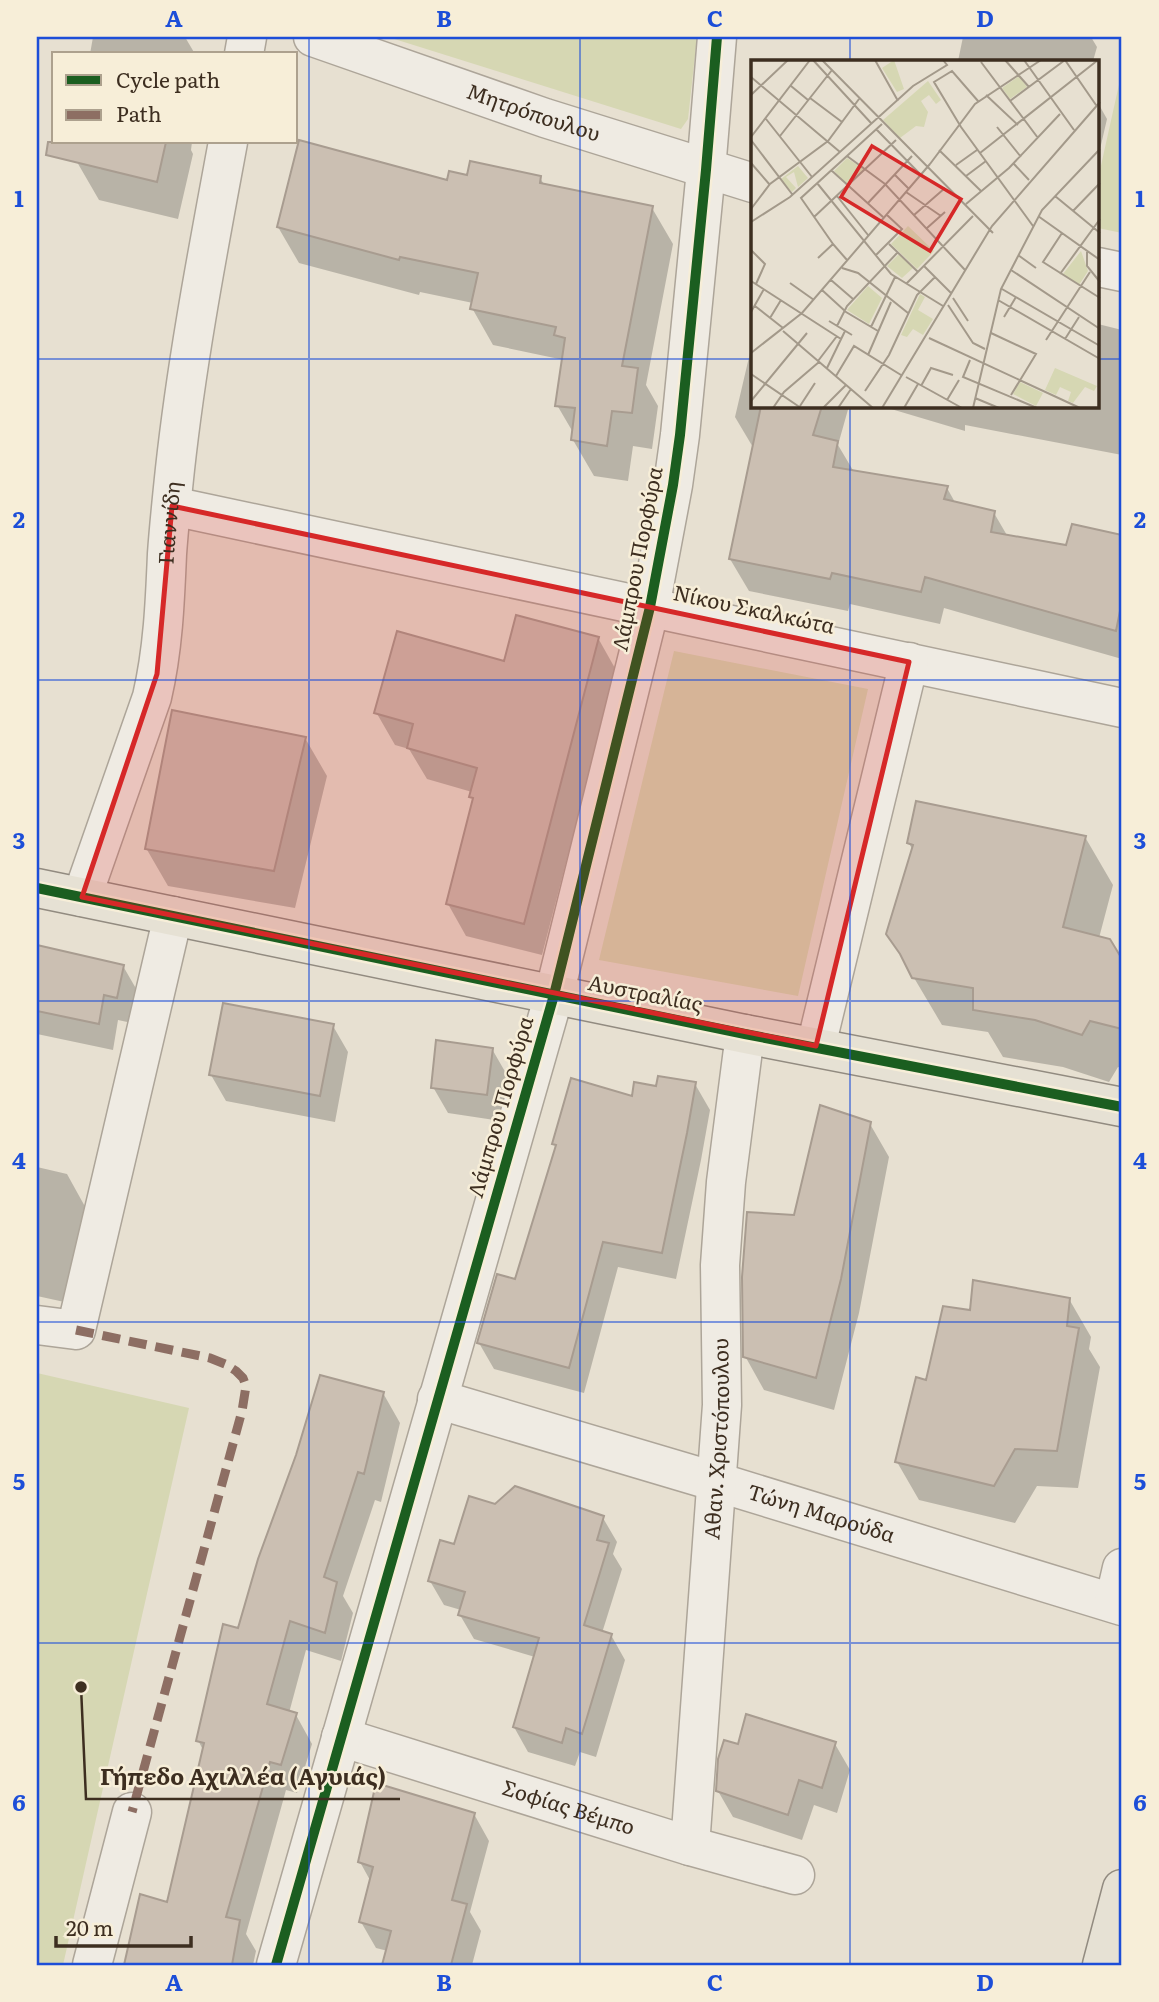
<svg xmlns="http://www.w3.org/2000/svg" width="1159" height="2002" viewBox="0 0 1159 2002" font-family="Literata,serif">
<rect width="100%" height="100%" fill="#e7e0d1"/>
<path fill="#d6d7b3" d="M388,37H697L688,119L681,129Z
M1122,71V233L1098,228V179Z
M674,651L868,689L798,996L599,960Z
M37,1373L189,1408L63,1965H37Z"/>
<path fill="#0003" d="M93,37H185L195,54H90Z
M963,37H1091L1097,47L1093,61H958Z
M1098,103L1107,119L1098,158Z
M82,142H192L191,150L193,154L178,219L99,200L77,162Z
M468,177L540,178L545,186L652,208L673,244L646,385L658,406L652,449L633,446L628,481L594,476L573,440L574,434L557,405L564,360L493,345L472,308L473,303L420,292L419,295L299,263L278,227Z
M1098,324L1122,330V455L965,425V431L881,406H1098Z
M753,340V406H849L838,445L854,472L947,488L956,504L994,513L1008,537L1067,547L1073,526L1122,536V659L944,608L940,624L850,604L848,611L749,591L730,559L754,449L735,417Z
M598,638L616,670L542,955L466,936L448,904L474,801L471,797L472,792L427,779L409,749L395,745L376,712L506,663Z
M305,738L327,776L295,908L168,886L146,848Z
M1085,837L1113,885L1099,938L1109,941L1122,963V1068L1118,1067L1109,1082L1063,1067L1003,1057L988,1032L942,1025L888,934L913,851L909,843Z
M37,947L123,966L138,992L132,1023L118,1020L113,1050L37,1034Z
M333,1026L348,1052L335,1122L226,1101L211,1075Z
M492,1049L507,1075L501,1121L448,1113L433,1087Z
M695,1084L710,1110L701,1160L676,1279L618,1267L584,1393L494,1369L479,1343L516,1281L556,1148L554,1144L633,1098L658,1088Z
M870,1124L889,1157L859,1313L834,1410L764,1390L745,1356L795,1217Z
M37,1167L67,1174L88,1212L69,1303L37,1296Z
M1069,1299L1091,1337L1089,1349L1100,1367L1078,1488L1037,1486L1015,1523L919,1500L897,1462L927,1382Z
M383,1393L400,1423L381,1502L375,1500L343,1596L353,1613L341,1661L306,1650L289,1713L296,1715L312,1744L297,1793L286,1790L246,1934L256,1951L253,1965H126L141,1896L168,1904L204,1752L198,1740L239,1630Z
M495,1506L603,1518L617,1542L613,1554L622,1569L602,1633L611,1635L625,1660L596,1757L580,1752L575,1766L528,1752L514,1727L535,1657L474,1639L460,1615L461,1610L444,1605L430,1581L455,1546Z
M835,1744L850,1770L837,1813L814,1805L802,1840L733,1817L718,1791L740,1746Z
M474,1814L489,1841L470,1912L481,1931L472,1965H384L388,1951L376,1948L361,1922L371,1882L360,1862Z"/>
<path fill="#cbbfb2" stroke="#a89c90" stroke-width="2" d="M299,140L447,180L449,171L467,175L470,161L541,176L540,183L653,206L622,366L638,368L632,413L612,411L607,446L571,440L575,408L555,406L565,338L554,335L556,327L470,309L478,273L400,257L399,260L277,227Z
M48,142H166L157,182L46,155Z
M761,406H822L813,435L838,441L833,467L948,486L944,499L995,511L991,532L1066,545L1072,524L1122,535V601L1116,631L925,577L921,592L832,573L830,579L729,559Z
M516,615L599,637L524,924L446,904L473,798L469,797L477,768L407,748L413,724L374,713L397,631L504,661Z
M172,710L306,737L274,871L145,849Z
M916,801L1086,836L1063,927L1110,939L1122,959V1029L1090,1021L1082,1035L1035,1020L973,1010V988L912,978L900,954L886,934L913,845L907,843Z
M37,945L124,965L117,998L104,995L99,1024L37,1011Z
M223,1003L334,1024L320,1096L209,1075Z
M436,1040L493,1048L487,1095L431,1088Z
M658,1076L696,1082L687,1133L662,1253L603,1242L569,1368L477,1343L497,1274L515,1279L556,1145L552,1144L571,1078L632,1096L634,1082L656,1086Z
M820,1105L871,1122L841,1279L816,1378L743,1357L742,1277L747,1212L794,1215Z
M973,1280L1070,1298L1067,1326L1079,1328L1057,1451L1015,1449L994,1486L895,1462L916,1377L926,1380L943,1306L970,1310Z
M320,1375L384,1392L364,1474L358,1472L324,1577L337,1582L325,1633L290,1621L267,1704L297,1713L281,1765L270,1762L226,1917L240,1920L232,1965H124L140,1894L167,1902L204,1743L196,1741L223,1624L238,1628L258,1559L296,1455Z
M515,1486L604,1516L597,1540L609,1543L584,1625L612,1634L582,1734L566,1728L562,1743L513,1727L539,1638L458,1615L465,1592L428,1581L440,1540L454,1544L469,1496L495,1504Z
M746,1714L836,1742L822,1788L799,1780L788,1815L716,1791L718,1759L724,1740L738,1744Z
M376,1783L475,1813L452,1900L467,1904L451,1965H382L391,1931L359,1922L373,1867L358,1862Z"/>
<g fill="none" stroke-linecap="round" stroke-linejoin="round">
<defs>
<g id="minor">
<path id="s1" d="M313,37L545,118L753,183"/>
<path d="M244,54L247,37"/>
<path d="M1098,267L1122,272"/>
<path d="M172,506L1122,708"/>
<path id="s2" d="M82,897L152,697C163,650 165,602 167,554C169,526 172,497 175,469C187,359 208,250 228,142"/>
<path d="M816,1046L909,662"/>
<path d="M37,1325L76,1330L173,916"/>
<path id="s3" d="M437,1399L717,1482L1122,1606"/>
<path d="M1114,1603L1122,1568"/>
<path id="s4" d="M341,1737L690,1846L795,1875"/>
<path id="s5" d="M690,1846L722,1405L720,1265L726,1182L745,1034"/>
<path d="M92,1965L132,1812"/>
<path d="M276,1965L554,995L650,607L673,485L680,435L706,170L717,37"/>
</g>
<path id="major" d="M37,888L745,1034L1122,1107
M1102,1965L1122,1889"/>
</defs>
<use href="#minor" stroke="#ada599" stroke-width="41"/>
<use href="#major" stroke="#928b80" stroke-width="41"/>
<use href="#minor" stroke="#efebe3" stroke-width="38"/>
<use href="#major" stroke="#e6e1d4" stroke-width="38"/>
<path stroke="#8d6e63" stroke-width="9" stroke-dasharray="18 9" stroke-linecap="butt" d="M76,1330L210,1358L225,1364L236,1371L243,1378L246,1386L242,1411L132,1812"/>
<defs>
<path id="cycleway" d="M37,888L745,1034L1122,1107
M276,1965L554,995L650,607L673,485L680,435L706,170L717,37"/>
</defs>
<use href="#cycleway" stroke="#f7eed8" stroke-width="15"/>
<use href="#cycleway" stroke="#1b5e20" stroke-width="10"/>
</g>
<path fill="#d62828" fill-opacity="0.2" stroke="#d62828" stroke-width="5" stroke-linejoin="round" d="M172,506L909,662L816,1046L82,897L157,674Z"/>
<path fill="none" stroke="#1d4ed8" stroke-width="2" stroke-opacity="0.55" d="M309,37V1965M580,37V1965M850,37V61M37,359H753M1098,359H1122M850,406V1965M37,680H1122M37,1001H1122M37,1322H1122M37,1643H1122"/>
<g text-anchor="middle" stroke-width="5" stroke-linejoin="round" paint-order="stroke">
<g font-size="21" fill="#3d2e20" stroke="#f7eed8">
<text dy="7" stroke="none"><textPath href="#s1" startOffset="233">Μητρόπουλου</textPath></text>
<text dy="7" stroke="none"><textPath href="#s2" startOffset="387">Γιαννίδη</textPath></text>
<text transform="translate(638 559) rotate(-79)" y="7">Λάμπρου Πορφύρα</text>
<text transform="translate(754 610) rotate(12)" y="7">Νίκου Σκαλκώτα</text>
<text transform="translate(645 994) rotate(11)" y="7">Αυστραλίας</text>
<text transform="translate(501 1107) rotate(-74)" y="7">Λάμπρου Πορφύρα</text>
<text dy="7" stroke="none"><textPath href="#s5" startOffset="408">Αθαν. Χριστόπουλου</textPath></text>
<text dy="7" stroke="none"><textPath href="#s3" startOffset="401">Τώνη Μαρούδα</textPath></text>
<text dy="7" stroke="none"><textPath href="#s4" startOffset="238">Σοφίας Βέμπο</textPath></text>
</g>
</g>
<g transform="translate(751 60)">
<rect width="348" height="348" fill="#e7e0d1"/>
<path d="M143,0L153,29L146,32L131,8ZM268,16L276,27L259,39L251,28ZM177,21L190,40L185,44L178,35L170,41L177,52L173,67L165,66L149,78L132,60ZM96,98L114,110L97,125L83,111ZM47,106L57,118L47,127L43,112L35,117L45,128L41,132L30,119ZM157,166L183,191L166,209L140,184ZM330,191L337,211L328,225L312,214ZM148,194L162,208L151,218L136,206ZM117,226L131,238L118,264L96,250ZM169,234L174,237L167,250L182,259L172,275L162,269L156,277L150,275ZM304,308L346,326L343,331L334,327L322,343L317,341L320,332L309,327L305,335L294,330ZM269,322L292,333L285,346L262,334Z" fill="#d6d7b3"/>
<path fill="none" stroke="#a3998a" stroke-width="2" d="M62,0L120,63M71,0L242,173M124,0L147,41M254,0L278,27M273,0L323,70M314,0L345,45M230,2L287,78M0,17L89,92M40,26L57,40M0,35L37,0M235,35L267,65M59,38L91,62M227,41L201,11L183,22L210,67L282,166M259,41L314,0M15,59L61,117M246,67L270,97M125,69L170,115M29,76L81,10M0,77L59,0M0,80L41,134M188,90L230,131M229,93L347,0M96,96L134,124L214,210M0,103L19,125M179,104L224,44L290,0M263,104L278,120M205,105L226,90M80,110L132,157M143,114L158,129M215,116L235,101M66,123L140,214L192,246M155,132L190,156M86,136L117,175M304,136L349,173M117,143L161,96M215,144L258,108L309,54M0,149L19,124L77,81L108,39M322,151L349,123M163,155L194,128M287,156L349,200M63,157L145,80M0,162L39,137L162,26L196,5L192,0M176,168L194,152M311,173L292,202L349,238M82,184L50,138L131,64M138,184L167,212M0,190L14,204L5,224M336,192V206L349,222M125,195L151,169L136,155M267,195L285,208M67,198L82,184L96,200M173,206L200,233M91,208L107,213L157,253M260,210L349,269M309,214L349,159M80,220L102,239M0,221L90,279M39,223L63,240M155,224L222,156M251,229L349,286M71,230L95,252L127,271M202,238L217,261M247,240L349,299M197,245L222,283L234,289M4,246L32,268M0,252L13,229M253,257L265,237M19,258L30,240M78,261L101,275M86,266L96,246L147,192M120,267L144,217M32,271L122,348M240,273L285,294L260,335M178,278L329,348M314,279L328,257M295,280L339,212M0,293L51,253L179,104M117,295L140,242M219,300L212,317L286,348M67,301L86,276M76,308L94,271M0,314L50,348M85,316L103,286L150,315M155,317L211,348M170,326L180,308L202,315M114,331L138,295L166,235L184,217M224,338L248,348M196,340L208,320M0,341L56,273M49,346L64,323M22,348L33,332L68,302M72,348L95,325M87,348L100,329M131,348L241,166L349,42M153,348L167,324M222,348L250,229L291,150L349,89"/>
<path fill="#d62828" fill-opacity="0.15" stroke="#d62828" stroke-width="3.5" d="M121,86L210,139L179,191L90,137Z"/>
<rect width="348" height="348" fill="none" stroke="#3d2e20" stroke-width="3.5"/>
</g>
<path fill="none" stroke="#3d2e20" stroke-width="2.5" d="M81 1687L86 1799H400"/>
<circle fill="#3d2e20" stroke="#f7eed8" stroke-width="2.5" cx="81" cy="1687" r="7"/>
<g font-size="23" text-anchor="middle" font-weight="bold" fill="#3d2e20" stroke="#f7eed8" stroke-width="5" stroke-linejoin="round" paint-order="stroke">
<text x="243" y="1785">Γήπεδο Αχιλλέα (Αγυιάς)</text>
</g>
<rect width="1159" height="2002" fill="none" stroke="#f7eed8" stroke-width="77"/>
<rect x="52" y="52" width="245" height="91" fill="#f7eed8" stroke="#ada18e" stroke-width="2"/>
<rect x="66" y="75" width="35" height="10" fill="#1b5e20" stroke="#ada18e" stroke-width="2"/>
<text x="116" y="88" font-size="21" fill="#3d2e20">Cycle path</text>
<rect x="66" y="110" width="35" height="10" fill="#8d6e63" stroke="#ada18e" stroke-width="2"/>
<text x="116" y="122" font-size="21" fill="#3d2e20">Path</text>
<path d="M56 1936v10h135v-10" fill="none" stroke="#3d2e20" stroke-width="3.5"/>
<text x="66" y="1936" font-size="21" fill="#3d2e20" stroke="#f7eed8" stroke-width="5" paint-order="stroke">20 m</text>
<rect x="38" y="38" width="1082" height="1926" fill="none" stroke="#1d4ed8" stroke-width="2.5"/>
<g font-size="23" text-anchor="middle" font-weight="bold" fill="#1d4ed8">
<text x="174" y="27">A</text>
<text x="444" y="27">B</text>
<text x="715" y="27">C</text>
<text x="985" y="27">D</text>
<text x="19" y="207">1</text>
<text x="1140" y="207">1</text>
<text x="19" y="528">2</text>
<text x="1140" y="528">2</text>
<text x="19" y="849">3</text>
<text x="1140" y="849">3</text>
<text x="19" y="1169">4</text>
<text x="1140" y="1169">4</text>
<text x="19" y="1490">5</text>
<text x="1140" y="1490">5</text>
<text x="19" y="1811">6</text>
<text x="1140" y="1811">6</text>
<text x="174" y="1991">A</text>
<text x="444" y="1991">B</text>
<text x="715" y="1991">C</text>
<text x="985" y="1991">D</text>
</g>
</svg>
